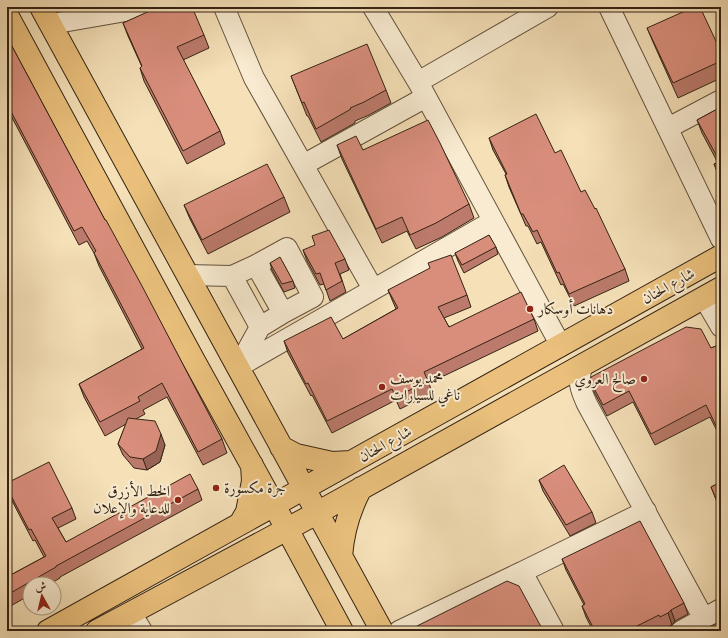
<svg xmlns="http://www.w3.org/2000/svg" width="728" height="638" viewBox="0 0 728 638" font-family="'IM FELL Great Primer',Amiri,serif">
<rect width="100%" height="100%" fill="#f5e0b8"/>
<filter id="stains"><feTurbulence type="fractalNoise" baseFrequency=".005" numOctaves="4"/><feColorMatrix values="0 0 0 0 .2 0 0 0 0 .09 0 0 0 0 .02 0 0 0 .5 -.17"/></filter>
<radialGradient id="worn" r=".72"><stop offset=".6" stop-color="#630" stop-opacity="0"/><stop offset="1" stop-color="#630" stop-opacity=".3"/></radialGradient>
<g fill="none" stroke-linecap="round" stroke-linejoin="round">
<defs>
<path id="minor" d="M224,7L254,78L373,289
M373,7L418,82
M548,7L418,82L561,346
M609,7L721,239
M51,24L149,7
M668,128L721,100
M303,165L426,97
M256,265L283,313
M187,275L232,276L260,327L238,367L493,221
M232,276L256,265L287,248L313,297L283,313L260,327
M704,298L721,327
M583,364C577,381 580,389 587,404L704,619
M522,572L646,511
M131,613L142,631
M399,631L522,572L554,631
M681,631L721,609"/>
<path id="major" d="M41,7L382,631
M7,15L193,359L287,529L342,631
M281,447L296,455L332,463L351,462
M240,524L247,512L253,481L252,465
M341,556C343,532 349,510 361,488
M48,631L721,256
M97,631L317,513L721,288"/>
</defs>
<use href="#minor" stroke="#64523d" stroke-width="22"/>
<use href="#major" stroke="#342314" stroke-width="24"/>
<use href="#minor" stroke="#f8ebd1" stroke-width="20"/>
<use href="#major" stroke="#eac07c" stroke-width="22"/>
</g>
<path fill="#bb7a6b" stroke="#342314" d="M154,10L204,35L209,48L183,60L220,131L225,144L187,164L144,81L140,68L142,67L128,36L123,23Z
M647,28L721,52V78L678,98L653,42Z
M7,37L222,439L227,453L203,465L167,397L143,410L145,414L136,419L165,445L160,462L147,470L134,468L123,455L118,444L126,424L105,436L84,397L79,384L142,349L99,266L94,253L87,241L79,245L7,108Z
M291,76L386,90L391,103L369,115L355,121V123L321,142L308,116H307Z
M721,107V182L714,164L718,163L702,133L697,120Z
M489,138L555,153L581,192L625,269L629,281L574,306L563,284L561,285L541,242L537,244L528,226H526L509,187L505,175L506,174L493,150Z
M337,145L363,150L469,204L474,218L442,237L416,249L407,231L382,243L342,159Z
M284,197L290,212L208,254L190,219L184,205Z
M496,247L498,254L464,273L458,261L455,253Z
M303,250L345,259L349,270L340,274L346,292L330,301L324,284L320,285L307,261Z
M270,263L293,281L295,288L284,292L272,270Z
M388,290L467,295L471,307L444,318L449,327L534,319L538,331L429,383L432,393L400,409L396,400L332,433L312,395L311,396L288,353L284,341L343,339L396,309L393,302Z
M721,344V439L710,417L655,445L633,402L607,416L594,392L590,381L711,348Z
M539,480L592,512L596,523L570,536L543,491Z
M721,482V512L711,487Z
M7,483L72,508L76,519L58,528L66,542L198,489L202,500L60,577V578L50,584H30V595L7,608V577L44,557L35,540L33,541L9,495L7,489Z
M562,559L684,603L688,614L675,621L672,625L664,628L663,626L653,631H593L586,617L582,606L584,605L566,570Z"/>
<path fill="#986357" stroke="#342314" d="M161,434L165,445L160,462L147,470L143,459Z
M671,610L675,621L672,625L668,613Z"/>
<path fill="#d98e7c" stroke="#342314" d="M162,7H192L204,35L177,47L220,131L183,151L140,68L142,66L123,23L154,9V10Z
M694,7H700L721,52V61L673,83L647,28Z
M7,37L105,220H106L142,286L222,439L198,452L162,383L138,397L140,401L100,422L79,384L144,348L94,253L96,251L82,227L74,231L7,104Z
M367,44L386,90L364,102L350,108L351,109L316,129L304,102L302,103L291,76Z
M721,107V178L714,164L720,162L697,120Z
M536,114L555,153L561,150L581,192L585,190L595,209L596,208L625,269L569,294L559,272L557,273L537,230L533,232L523,214H521L505,175L507,174L489,138Z
M428,120L440,143L469,204L436,223L410,235L402,217L376,229L337,145L356,136L363,150Z
M267,164L284,197L202,240L184,205Z
M329,230L345,259L335,263L342,281L326,290L320,273L316,274L303,250L315,245L312,236Z
M489,235L496,247L462,265L455,253Z
M451,255L467,295L438,307L449,327L521,292L534,319L424,372L428,381L396,397L392,389L327,421L308,383L306,384L284,341L331,317L343,339L398,308L388,290L430,268L428,263Z
M280,257L293,281L282,284L270,263Z
M686,327L701,329L711,348L721,344V436L706,405L651,434L629,391L603,405L590,381L591,377Z
M128,418L155,421L161,434L156,451L143,459L130,457L118,444Z
M49,462L72,508L52,518L66,542L190,474L198,489L56,566V567L7,595V577L46,556L31,529L29,530L7,488V483Z
M564,465L592,512L566,525L539,480Z
M721,482V510L711,487Z
M640,521L684,603L671,610L668,613L660,617L659,615L627,631H595L582,606L585,604L562,559Z
M507,581L519,586L540,625L545,631H416L417,626Z
M721,621V631H701Z"/>
<g fill="#8f2418" stroke="#f8ebd1" stroke-width="1.5">
<circle cx="530" cy="309" r="4"/>
<circle cx="644" cy="379" r="4"/>
<circle cx="382" cy="387" r="4"/>
<circle cx="216" cy="488" r="4"/>
<circle cx="178" cy="500" r="4"/>
</g>
<g text-anchor="middle" stroke-width="4" stroke-linejoin="round" paint-order="stroke">
<g font-size="15" fill="#342314" stroke="#f8ebd1">
<text transform="translate(668 286) rotate(-29)" y="5">شارع الحنان</text>
<text transform="translate(385 444) rotate(-29)" y="5">شارع الحنان</text>
</g>
<g font-size="15" fill="#342314" stroke="#f8ebd1" text-anchor="start">
<text x="538" y="314">دهانات أوسكار</text>
<text x="390" y="383">محمد يوسف<tspan x="390" dy="17">ناغي للسيارات</tspan></text>
<text x="636" y="384" text-anchor="end">صالح العروي</text>
<text x="224" y="493">جرة مكسورة</text>
<text x="170" y="496" text-anchor="end">الخط الأزرق<tspan x="170" dy="17">للدعاية والإعلان</tspan></text>
</g>
</g>
<rect width="728" height="638" fill="none" stroke="#f5e0b8" stroke-width="24"/>
<rect x="8" y="8" width="712" height="622" fill="none" stroke="#342314" stroke-width="2"/>
<rect x="12" y="12" width="704" height="614" fill="none" stroke="#342314"/>
<g transform="translate(42 596) rotate(352)"><circle r="19" fill="#f8ebd1" stroke="#aa9b85"/>
<path d="M0-3L7 15L0 10L-7 15Z" fill="#8f2418"/>
<text y="-6" font-size="11" font-weight="bold" text-anchor="middle" fill="#342314">ش</text>
</g>
<rect width="100%" height="100%" filter="url(#stains)"/>
<rect width="100%" height="100%" fill="url(#worn)"/>
</svg>
